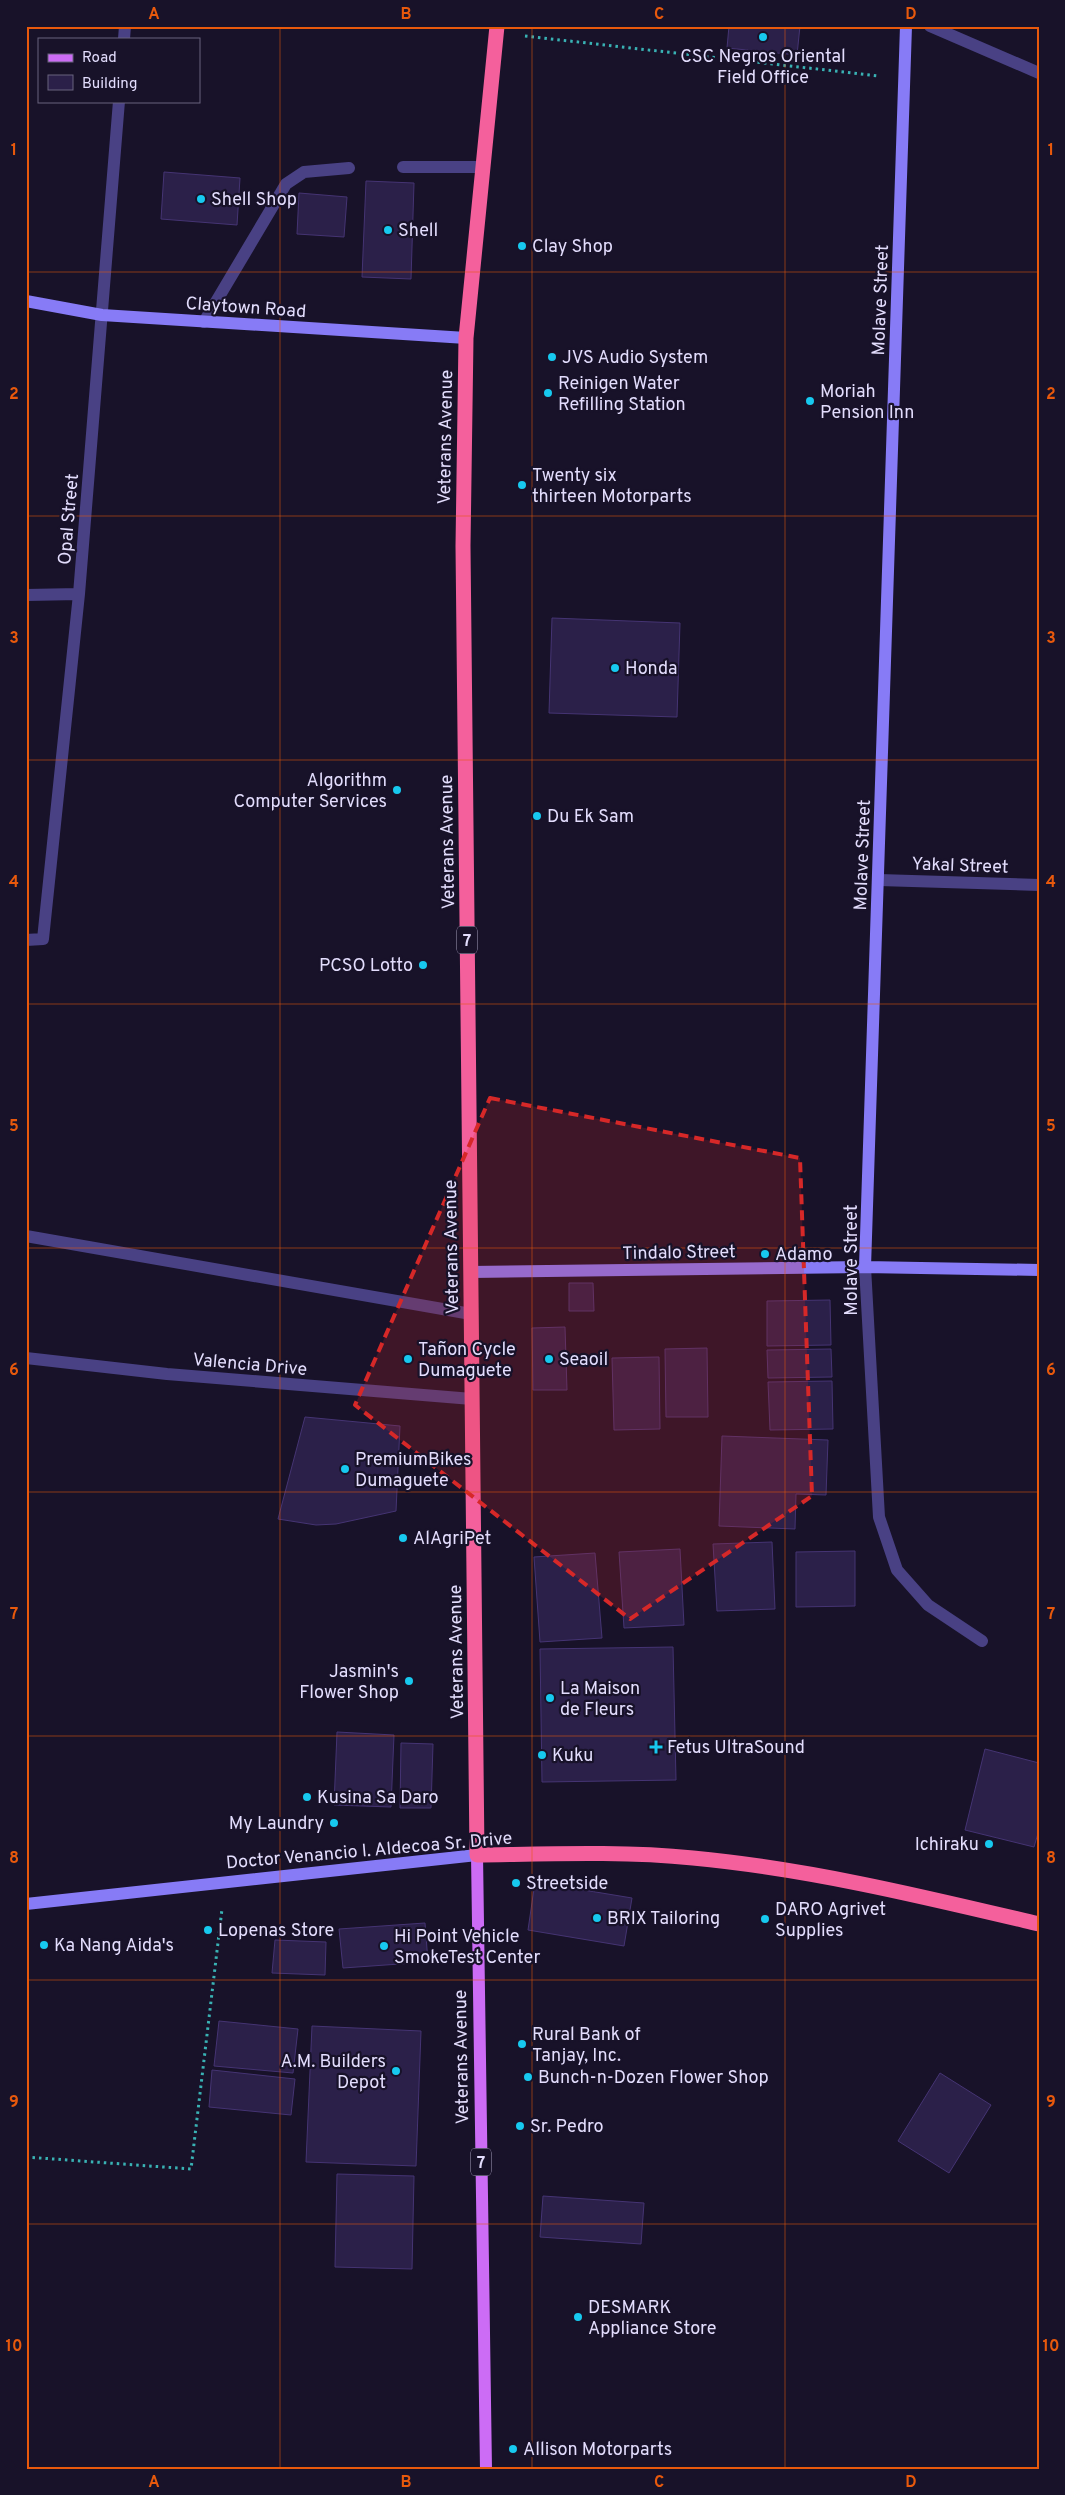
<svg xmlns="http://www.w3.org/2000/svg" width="1065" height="2495" viewBox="0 0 1065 2495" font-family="Overpass,sans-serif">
<rect width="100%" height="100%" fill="#181229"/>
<path fill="#2b2049" stroke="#453473" d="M729,26H800L797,55L727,48Z
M164,172L240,178L237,225L161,219Z
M366,181L414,183L411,279L362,277Z
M299,193L347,197L344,237L297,234Z
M552,618L680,623L677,717L549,713Z
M569,1283H593L594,1311H569Z
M830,1300L831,1345L767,1346V1301Z
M565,1327L567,1390H533L532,1328Z
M707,1348L708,1417H666L665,1349Z
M831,1349L832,1377L768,1378L767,1350Z
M659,1357L660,1429L614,1430L612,1358Z
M832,1381L833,1429L770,1430L768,1382Z
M305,1417L400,1426L396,1511L336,1524L316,1525L278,1519Z
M722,1436L828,1440L826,1495L796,1494L795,1529L719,1526Z
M772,1542L775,1609L717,1611L713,1544Z
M680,1549L684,1625L624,1628L619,1552Z
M855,1551V1606L796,1607V1552Z
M595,1553L602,1638L540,1642L534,1557Z
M673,1647L676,1780L542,1782L540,1649Z
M337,1732L394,1735L391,1807L334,1805Z
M401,1743L433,1744L431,1808H400Z
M985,1749L1039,1763V1830L1034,1847L965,1830Z
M535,1882L632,1898L624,1946L528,1930Z
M425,1923L428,1962L343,1968L339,1929Z
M275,1940L326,1942L325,1975L272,1973Z
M219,2021L298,2029L293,2073L214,2066Z
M312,2026L421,2031L416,2166L306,2162Z
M212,2070L295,2079L291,2115L209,2107Z
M940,2073L991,2105L949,2173L898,2141Z
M337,2174L414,2176L412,2269L335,2267Z
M543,2196L644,2203L641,2244L540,2237Z"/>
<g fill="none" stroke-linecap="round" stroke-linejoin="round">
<path stroke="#39b2b4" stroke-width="3" stroke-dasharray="2.5 4" stroke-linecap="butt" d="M525,36L879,76
M26,2157L191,2169L222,1909"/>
<path stroke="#494184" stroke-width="12" d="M403,167H483
M204,322L286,184L304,172L349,168"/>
<path stroke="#494184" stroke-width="12" d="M930,26L1039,73
M124,39L125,26
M26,595L79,594
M879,880L1039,885
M26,940L43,939L79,594L119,101
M26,1236L471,1314
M865,1267L879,1517L897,1570L928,1605L982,1641
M26,1358L167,1374L472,1399"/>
<path stroke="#877bf6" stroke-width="12" d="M26,301L102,315L466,338
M865,1267L906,26
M470,1272L865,1267L1039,1270
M26,1904L477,1855"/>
<path stroke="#cc6cf5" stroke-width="12" d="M477,1855L486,2469"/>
<path stroke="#f4609c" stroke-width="15" d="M497,26L466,338L463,546L477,1855C549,1854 621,1851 693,1858C810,1869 925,1897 1039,1924"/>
</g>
<path fill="#d62828" fill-opacity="0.2" stroke="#d62828" stroke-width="4" stroke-dasharray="10 6" stroke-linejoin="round" d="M490,1098L800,1158L812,1496L630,1619L355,1405Z"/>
<path fill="none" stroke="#e8590c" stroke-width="1" stroke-opacity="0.55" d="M280,26V2469M532,26V2469M785,26V2469M26,272H1039M26,516H1039M26,760H1039M26,1004H1039M26,1248H1039M26,1492H1039M26,1736H1039M26,1980H1039M26,2224H1039"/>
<g fill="#17c9ef" stroke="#181229" stroke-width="2">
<circle cx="763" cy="37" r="5"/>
<circle cx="201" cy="199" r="5"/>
<circle cx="388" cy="230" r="5"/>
<circle cx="522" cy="246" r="5"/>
<circle cx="552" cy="357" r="5"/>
<circle cx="548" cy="393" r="5"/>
<circle cx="810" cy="401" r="5"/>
<circle cx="522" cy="485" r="5"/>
<circle cx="615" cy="668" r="5"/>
<circle cx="397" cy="790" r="5"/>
<circle cx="537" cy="816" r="5"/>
<circle cx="423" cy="965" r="5"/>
<circle cx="765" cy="1254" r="5"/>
<circle cx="408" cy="1359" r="5"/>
<circle cx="549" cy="1359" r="5"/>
<circle cx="345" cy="1469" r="5"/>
<circle cx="403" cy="1538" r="5"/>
<circle cx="409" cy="1681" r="5"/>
<circle cx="550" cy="1698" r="5"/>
<path d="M653.5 1739.5h5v5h5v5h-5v5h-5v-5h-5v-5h5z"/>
<circle cx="542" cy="1755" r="5"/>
<circle cx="307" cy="1797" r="5"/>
<circle cx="334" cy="1823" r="5"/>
<circle cx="989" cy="1844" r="5"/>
<circle cx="516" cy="1883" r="5"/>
<circle cx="597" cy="1918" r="5"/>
<circle cx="765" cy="1919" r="5"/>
<circle cx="208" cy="1930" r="5"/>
<circle cx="44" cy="1945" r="5"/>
<circle cx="384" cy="1946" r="5"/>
<circle cx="522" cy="2044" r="5"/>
<circle cx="396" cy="2071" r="5"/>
<circle cx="528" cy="2077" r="5"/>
<circle cx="520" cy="2126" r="5"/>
<circle cx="578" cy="2317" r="5"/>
<circle cx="513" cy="2449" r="5"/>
</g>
<g text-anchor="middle" stroke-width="4.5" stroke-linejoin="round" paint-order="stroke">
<g fill="#181229" stroke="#a6a0bd" stroke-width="1">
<rect x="457" y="926.5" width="20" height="27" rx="4"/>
<rect x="471" y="2148.5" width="20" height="27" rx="4"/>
</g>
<g font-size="16" font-weight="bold" fill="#e3ddfd">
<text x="467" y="946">7</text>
<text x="481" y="2168">7</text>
</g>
<g font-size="18" fill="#e3ddfd" stroke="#181229" text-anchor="start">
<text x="763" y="62" text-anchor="middle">CSC Negros Oriental<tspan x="763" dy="21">Field Office</tspan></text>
<text x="211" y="205">Shell Shop</text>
<text x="398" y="236">Shell</text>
<text x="532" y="252">Clay Shop</text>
<text x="562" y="363">JVS Audio System</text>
<text x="558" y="389">Reinigen Water<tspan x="558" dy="21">Refilling Station</tspan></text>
<text x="820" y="397">Moriah<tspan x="820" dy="21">Pension Inn</tspan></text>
<text x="532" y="481">Twenty six<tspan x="532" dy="21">thirteen Motorparts</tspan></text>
<text x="625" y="674">Honda</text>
<text x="387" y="786" text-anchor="end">Algorithm<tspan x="387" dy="21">Computer Services</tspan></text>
<text x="547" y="822">Du Ek Sam</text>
<text x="413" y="971" text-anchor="end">PCSO Lotto</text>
<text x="775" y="1260">Adamo</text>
<text x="418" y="1355">Tañon Cycle<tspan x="418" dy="21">Dumaguete</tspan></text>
<text x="559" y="1365">Seaoil</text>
<text x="355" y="1465">PremiumBikes<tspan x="355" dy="21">Dumaguete</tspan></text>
<text x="413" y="1544">AlAgriPet</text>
<text x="399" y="1677" text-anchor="end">Jasmin's<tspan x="399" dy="21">Flower Shop</tspan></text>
<text x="560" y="1694">La Maison<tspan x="560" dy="21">de Fleurs</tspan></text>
<text x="667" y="1753">Fetus UltraSound</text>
<text x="552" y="1761">Kuku</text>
<text x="317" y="1803">Kusina Sa Daro</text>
<text x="324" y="1829" text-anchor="end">My Laundry</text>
<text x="979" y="1850" text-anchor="end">Ichiraku</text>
<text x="526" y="1889">Streetside</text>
<text x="775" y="1915">DARO Agrivet<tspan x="775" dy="21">Supplies</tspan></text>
<text x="607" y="1924">BRIX Tailoring</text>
<text x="218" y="1936">Lopenas Store</text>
<text x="394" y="1942">Hi Point Vehicle<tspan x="394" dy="21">SmokeTest Center</tspan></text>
<text x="54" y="1951">Ka Nang Aida's</text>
<text x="532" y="2040">Rural Bank of<tspan x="532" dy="21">Tanjay, Inc.</tspan></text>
<text x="386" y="2067" text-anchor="end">A.M. Builders<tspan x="386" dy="21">Depot</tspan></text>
<text x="538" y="2083">Bunch-n-Dozen Flower Shop</text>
<text x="530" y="2132">Sr. Pedro</text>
<text x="588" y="2313">DESMARK<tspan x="588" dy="21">Appliance Store</tspan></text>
<text x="523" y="2455">Allison Motorparts</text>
</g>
<g font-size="18" fill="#e3ddfd" stroke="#181229">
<text transform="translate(880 300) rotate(-88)" y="6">Molave Street</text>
<text transform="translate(246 307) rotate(4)" y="6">Claytown Road</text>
<text transform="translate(445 437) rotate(-89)" y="6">Veterans Avenue</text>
<text transform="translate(68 519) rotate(-85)" y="6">Opal Street</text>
<text transform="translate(447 842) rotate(-91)" y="6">Veterans Avenue</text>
<text transform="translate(862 855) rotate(-88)" y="6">Molave Street</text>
<text transform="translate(960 865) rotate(2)" y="6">Yakal Street</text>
<text transform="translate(451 1247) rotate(-91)" y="6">Veterans Avenue</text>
<text transform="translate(679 1252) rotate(-1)" y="6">Tindalo Street</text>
<text transform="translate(851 1260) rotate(-90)" y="6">Molave Street</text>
<text transform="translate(250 1364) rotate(5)" y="6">Valencia Drive</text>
<text transform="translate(456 1652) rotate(-91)" y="6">Veterans Avenue</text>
<text transform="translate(369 1850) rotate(-5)" y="6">Doctor Venancio I. Aldecoa Sr. Drive</text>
<text transform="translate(461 2057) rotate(-91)" y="6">Veterans Avenue</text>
</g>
</g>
<rect width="1065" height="2495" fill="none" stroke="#181229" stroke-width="55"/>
<rect x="38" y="38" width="162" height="65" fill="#181229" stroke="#69637e"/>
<rect x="48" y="54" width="25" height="8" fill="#cc6cf5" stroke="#69637e"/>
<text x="82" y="62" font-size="15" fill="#e3ddfd">Road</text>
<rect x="48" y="75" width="25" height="15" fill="#2b2049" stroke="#69637e"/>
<text x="82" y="88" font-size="15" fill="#e3ddfd">Building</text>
<rect x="28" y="28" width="1010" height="2440" fill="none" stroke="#e8590c" stroke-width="2"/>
<g font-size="16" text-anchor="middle" font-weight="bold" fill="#e8590c">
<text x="154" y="19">A</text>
<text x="406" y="19">B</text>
<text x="659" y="19">C</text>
<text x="911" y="19">D</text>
<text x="14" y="155">1</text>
<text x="1051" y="155">1</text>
<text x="14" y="399">2</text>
<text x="1051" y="399">2</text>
<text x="14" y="643">3</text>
<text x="1051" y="643">3</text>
<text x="14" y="887">4</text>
<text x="1051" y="887">4</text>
<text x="14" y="1131">5</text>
<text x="1051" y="1131">5</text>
<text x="14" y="1375">6</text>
<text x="1051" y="1375">6</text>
<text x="14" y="1619">7</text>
<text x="1051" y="1619">7</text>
<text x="14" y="1863">8</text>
<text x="1051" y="1863">8</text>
<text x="14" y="2107">9</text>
<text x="1051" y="2107">9</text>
<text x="14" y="2351">10</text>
<text x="1051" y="2351">10</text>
<text x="154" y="2487">A</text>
<text x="406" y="2487">B</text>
<text x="659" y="2487">C</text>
<text x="911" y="2487">D</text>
</g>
</svg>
